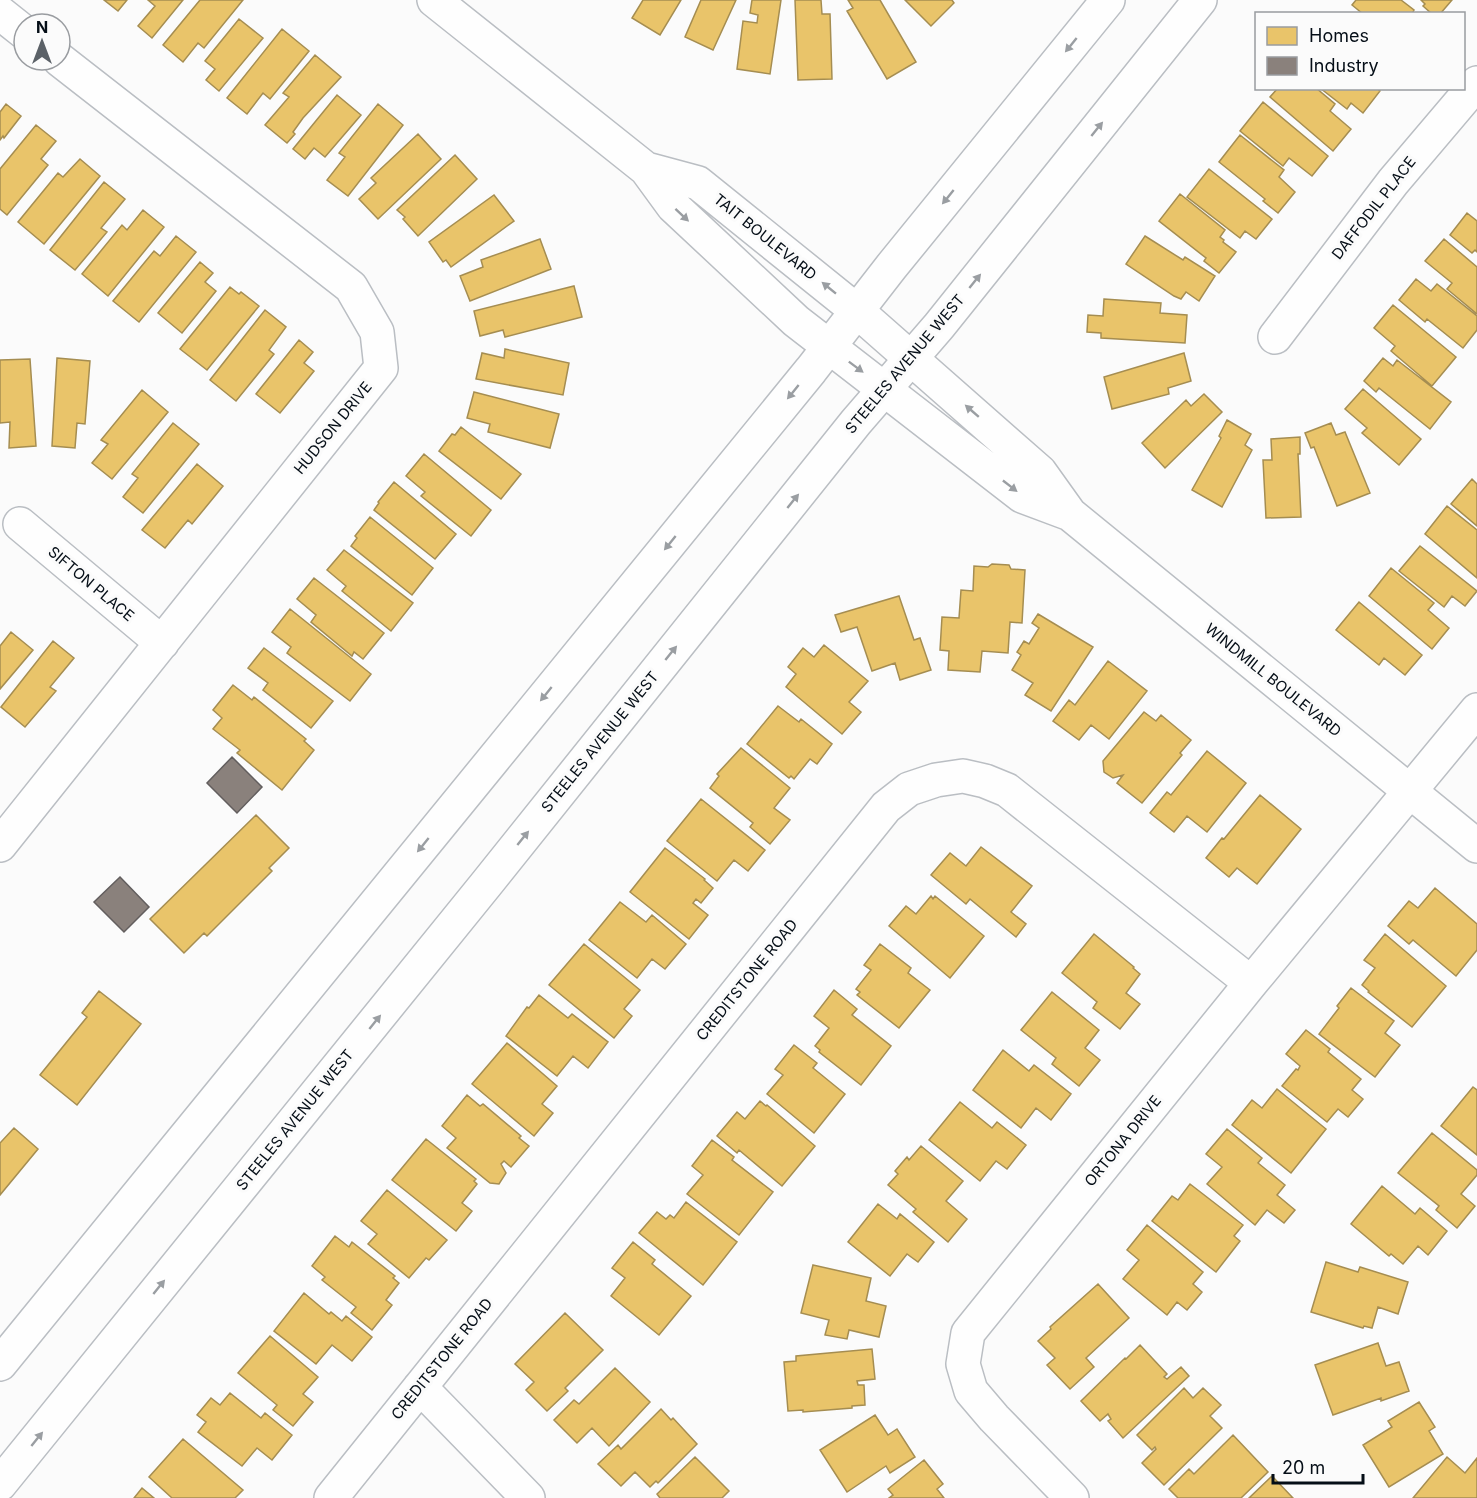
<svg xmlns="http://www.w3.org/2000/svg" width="1477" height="1498" viewBox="0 0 1477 1498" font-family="Inter,sans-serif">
<rect width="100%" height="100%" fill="#fbfbfb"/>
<path fill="#e9c46a" stroke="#a58d51" stroke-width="1.5" d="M104,0H127L118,11Z
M148,0H183L152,38L138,26L155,6Z
M200,0H243L204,48L198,43L183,62L163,45Z
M643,0H681L660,35L632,18Z
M701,0H736L713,50L685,37Z
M752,0H781L770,74L737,69L743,21L757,23L758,15L750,13Z
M795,0H821L822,14H830L832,79L798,80Z
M848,0H880L916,62L887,79L847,11L853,8Z
M905,0H952L954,3L931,26Z
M1356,0H1401L1414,10L1413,12L1414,14H1363L1352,5Z
M1421,0H1452L1440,14H1432L1423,6L1425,4Z
M239,19L263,38L219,91L206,80L215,69L205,61Z
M282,29L309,51L270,99L263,93L247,114L227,98Z
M315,55L341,77L303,118L293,132L295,134L287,143L265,125L289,97L283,93Z
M1278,88H1316L1335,104L1330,111L1351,129L1333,151L1270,97Z
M1320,88H1376L1380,91L1363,113L1351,103L1347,109Z
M337,95L361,115L325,157L314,148L305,159L293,149Z
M1263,102L1328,156L1312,176L1289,158L1283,166L1240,131Z
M6,104L21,116L4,138L3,136L0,140V112Z
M378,104L403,125L348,196L327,180L345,157L339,153Z
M36,125L56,141L41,159L48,165L7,215L0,209V169Z
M418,134L441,159L378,219L359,199L376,183L371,178Z
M1240,135L1284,170L1279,177L1295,192L1278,213L1263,201L1265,199L1219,162Z
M455,155L477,179L418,236L403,219L405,217L397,210Z
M80,159L100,176L44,244L18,222L58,173L63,177Z
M1209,169L1272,219L1256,239L1245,231L1240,238L1187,197Z
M104,182L125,199L101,228L107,232L75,270L50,250Z
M1180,194L1225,230L1220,237L1224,240L1223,242L1236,252L1219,273L1204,261L1206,258L1159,221Z
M494,195L514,221L451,267L446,260L443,262L429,242Z
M143,210L164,227L108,296L82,274L122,225L127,230Z
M1467,213L1477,221V252L1475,250L1472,253L1450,235Z
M176,236L196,252L139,322L113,301L154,251L160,256Z
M1145,236L1183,260L1185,257L1215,276L1199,301L1186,292L1181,299L1174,296L1126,264Z
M540,239L551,269L470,301L460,276L483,267L481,260Z
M1444,239L1477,267V314L1447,289L1452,283L1425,261Z
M200,262L213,273L205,282L216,291L182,333L158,313Z
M1416,279L1431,291L1437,284L1477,316V330L1463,348L1427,319L1425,322L1399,300Z
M574,286L582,317L505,337L503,330L480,336L474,311Z
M230,287L239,294L241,292L259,306L207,370L180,349Z
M1104,299L1161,303L1160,313L1187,315L1185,343L1101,338V333L1087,332L1088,315L1103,316Z
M1393,305L1456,357L1432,386L1391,351L1395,346L1374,328Z
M265,310L286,327L269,350L274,354L236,401L210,380Z
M299,340L313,352L304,363L314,371L280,413L256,394Z
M505,349L569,363L563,395L476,379L482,353L504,358Z
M1184,353L1191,381L1168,388L1169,394L1112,409L1104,377Z
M57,358L90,361L85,424L77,423L75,448L52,446Z
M1383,358L1393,366L1397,360L1451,402L1430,429L1379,388L1376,392L1364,381Z
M30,359L36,446L9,448L10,422L0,423V360Z
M1363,389L1421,439L1399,465L1362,433L1367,428L1345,409Z
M142,390L168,412L112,479L92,463L108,444L101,440Z
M474,392L559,414L550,448L488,432L490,424L467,418Z
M1204,394L1222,412L1165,468L1142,443L1186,400L1191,406Z
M1227,420L1251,434L1245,445L1252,450L1222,507L1192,490L1221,438L1219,436Z
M173,423L199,444L143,513L123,497L138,478L132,474Z
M1331,423L1336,435L1345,432L1370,493L1337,506L1314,447L1311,448L1305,433Z
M461,427L521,474L501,499L439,451L452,434L455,435Z
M1300,437V454H1298L1301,517L1266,518L1263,460H1272L1271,439Z
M424,454L491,510L471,536L421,496L425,492L406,476Z
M197,464L223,486L192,524L188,520L165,548L142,530Z
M1472,479L1477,484V526L1451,504Z
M394,482L456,534L435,559L374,510L379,503L378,502Z
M1447,506L1477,530V578L1425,534Z
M370,517L433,568L412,595L351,546L357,538L355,536Z
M1420,546L1477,591L1465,606L1452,596L1444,607L1399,571Z
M344,550L413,603L391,631L342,591L346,586L327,570Z
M992,564L1009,565L1011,569L1025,570L1022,623L1010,622L1008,653L982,651L980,672L948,670L949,651L940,650L942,617L959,618L961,590L973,591L974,566L988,567Z
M1391,568L1434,603L1428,610L1449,628L1432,649L1369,596Z
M314,578L384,633L363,659L354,652L352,656L311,622L316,615L297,599Z
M899,596L914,640L920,638L931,670L900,680L895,663L872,671L857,627L841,632L835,615Z
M1359,602L1422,655L1405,675L1384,658L1379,665L1336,630Z
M290,609L371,674L350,701L287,653L291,647L272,632Z
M1038,614L1093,647L1051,711L1025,695L1033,683L1012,670L1021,655L1017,652L1024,641L1029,644L1039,628L1032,623Z
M11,632L33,650L0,689V646Z
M53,641L74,658L50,687L56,691L25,727L1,707Z
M824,645L868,681L849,702L861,712L842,734L786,687L796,674L788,667L803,648L814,657Z
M264,648L333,701L311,728L263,690L268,683L248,668Z
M1108,661L1147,691L1109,739L1091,725L1079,740L1053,721L1069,700L1075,705Z
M233,685L252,700L254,697L306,739L304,741L314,750L282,790L237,753L240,750L213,729L222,718L213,710Z
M778,706L799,722L801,719L832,744L817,764L810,759L794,779L791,776L789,778L747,744Z
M1144,712L1156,721L1161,715L1191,740L1180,753L1182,755L1142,803L1117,783L1123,775L1113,778L1104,772L1103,761Z
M741,748L790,788L774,808L790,820L770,844L750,827L753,823L710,788L719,776L717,774Z
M1207,751L1246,783L1207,832L1187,816L1174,832L1150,813L1167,792L1171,795Z
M1260,795L1301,829L1257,884L1237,868L1229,877L1206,858L1222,838L1224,839Z
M701,799L765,850L748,871L734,860L717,881L667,841Z
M256,815L289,848L269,868L272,871L207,936L204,933L184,953L150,919Z
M981,847L1032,886L1011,912L1026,924L1016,937L970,899L966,904L931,875L950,853L966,866Z
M665,848L705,879L704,880L713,888L701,903L696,899L693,903L708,915L689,939L630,892Z
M1435,888L1477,924V950L1456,976L1413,940L1409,944L1388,926L1409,901L1418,908Z
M931,896L933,899L935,896L984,936L950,978L889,926L906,906L916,914Z
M620,902L646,922L652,915L686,944L665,969L652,959L637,978L589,940Z
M1094,934L1134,967L1133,968L1140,974L1126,993L1140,1004L1120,1029L1093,1008L1097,1002L1062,973Z
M1385,934L1446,986L1412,1027L1368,992L1369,991L1362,985L1375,968L1364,960Z
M584,944L640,990L624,1009L632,1016L614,1038L549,985Z
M880,944L911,968L908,973L930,990L899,1028L857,995L860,992L856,989L871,970L864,965Z
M1351,988L1394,1021L1385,1033L1400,1045L1375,1077L1319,1034L1339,1008L1337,1006Z
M834,990L857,1009L852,1015L891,1046L861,1085L819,1052L820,1050L815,1046L829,1028L814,1016Z
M99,991L141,1024L77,1105L40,1075L87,1017L82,1013Z
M1052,992L1099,1030L1085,1048L1100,1060L1079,1086L1052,1064L1056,1058L1021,1030Z
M539,995L568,1018L572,1014L608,1042L588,1068L573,1056L557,1076L506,1036L527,1007L529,1008Z
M1306,1030L1330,1049L1328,1052L1361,1079L1352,1090L1363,1099L1348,1117L1338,1109L1327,1122L1282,1086L1296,1069L1298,1070L1300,1066L1286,1054Z
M507,1043L557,1086L542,1104L553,1113L534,1136L472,1084Z
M794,1045L817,1063L813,1068L845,1094L814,1133L767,1094L783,1075L775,1069Z
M1003,1050L1029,1071L1034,1065L1071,1094L1051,1120L1036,1108L1021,1128L973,1090Z
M1473,1087L1477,1090V1155L1441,1126Z
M1277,1089L1326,1129L1291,1173L1232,1125L1252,1100L1262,1108Z
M467,1095L480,1106L483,1104L521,1136L519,1138L529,1146L511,1167L504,1161L501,1164L506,1173L499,1184L490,1183L447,1148L456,1138L442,1126Z
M760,1101L766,1106L767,1105L815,1146L782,1186L739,1150L737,1153L717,1136L737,1112L745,1119Z
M960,1102L992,1128L997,1122L1026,1145L1007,1169L996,1161L980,1181L929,1140Z
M14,1128L38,1149L0,1195V1143Z
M1227,1129L1262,1158L1258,1163L1285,1185L1277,1195L1295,1210L1284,1223L1267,1210L1255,1225L1207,1184L1222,1167L1206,1154Z
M1432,1133L1477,1170V1175L1461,1194L1475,1206L1457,1228L1436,1210L1439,1206L1398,1173Z
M426,1139L476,1179L474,1181L477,1184L462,1203L472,1211L456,1231L392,1180Z
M712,1140L734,1157L732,1160L773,1192L739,1235L687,1194L703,1175L692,1166Z
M921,1146L963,1181L946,1201L967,1219L948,1242L913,1212L916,1209L888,1185L898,1174L895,1171L907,1157L909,1160Z
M1190,1184L1243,1225L1234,1236L1240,1241L1216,1272L1152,1221L1172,1196L1178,1200Z
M1382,1186L1415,1214L1420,1208L1447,1231L1428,1255L1418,1246L1403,1264L1391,1254L1389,1256L1351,1224Z
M387,1190L447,1240L429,1260L426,1258L409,1278L368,1244L377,1234L361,1221Z
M686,1202L737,1242L703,1285L639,1233L657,1212L666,1219L670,1215L674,1218Z
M878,1204L897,1219L900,1214L934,1242L918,1262L907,1254L890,1276L848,1242Z
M1147,1225L1203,1272L1193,1284L1202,1292L1187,1310L1177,1302L1167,1315L1123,1279L1139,1260L1127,1250Z
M335,1236L349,1247L352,1242L395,1276L393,1278L399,1283L386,1300L392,1305L372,1330L351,1313L356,1307L322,1280L325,1277L312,1266Z
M633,1242L655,1260L652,1264L691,1296L659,1335L611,1296L625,1278L612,1268Z
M1326,1262L1358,1272L1360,1267L1408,1282L1398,1314L1378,1307L1372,1328L1364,1326L1363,1328L1311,1312Z
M813,1265L871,1278L866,1301L886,1306L879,1337L849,1330L847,1339L825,1335L829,1320L801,1313Z
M1098,1284L1129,1318L1086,1358L1094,1367L1070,1389L1047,1365L1055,1358L1038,1341L1051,1329L1050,1327Z
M304,1293L329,1314L331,1312L342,1321L346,1316L372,1337L352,1361L332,1345L316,1364L274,1331Z
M565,1313L603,1350L565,1388L568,1391L547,1411L526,1390L534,1382L515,1364Z
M270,1336L318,1377L303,1394L313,1402L293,1426L273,1410L277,1405L238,1373Z
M1378,1343L1386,1366L1399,1362L1409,1391L1381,1401V1398L1333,1415L1315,1365Z
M1140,1345L1167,1374L1164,1377L1167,1379L1181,1367L1189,1376L1123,1438L1108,1421L1111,1419L1108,1414L1100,1421L1081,1401L1125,1358L1126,1359Z
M872,1349L875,1379L857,1381L858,1385H864L865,1405L852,1406V1408L803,1412V1410L788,1411L784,1362L796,1361V1356Z
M615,1368L650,1402L609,1446L592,1428L577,1443L554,1420L574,1400L579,1404Z
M1184,1388L1193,1398L1203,1388L1221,1405L1210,1416L1222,1428L1164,1485L1142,1463L1156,1449L1155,1447L1152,1450L1137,1435Z
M230,1393L261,1418L265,1413L292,1435L272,1460L257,1448L242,1466L198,1432L206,1422L197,1415L211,1398L220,1405Z
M1419,1402L1435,1427L1429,1431L1443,1454L1389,1487L1363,1445L1392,1427L1388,1421Z
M661,1409L671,1420L673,1418L697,1444L658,1483L656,1481L650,1487L635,1472L621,1486L598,1464L618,1445L621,1449Z
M875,1415L888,1435L897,1429L915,1457L890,1473L886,1466L847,1492L820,1450Z
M1233,1435L1268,1472L1241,1498H1178L1169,1489L1189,1469L1194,1474Z
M183,1439L243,1490L235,1498H172L149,1477Z
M695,1457L729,1491L722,1498H660L657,1494Z
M1447,1457L1465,1473L1477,1458V1498H1413Z
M924,1460L943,1484L937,1489L944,1498H889L893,1495L888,1489Z
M1272,1476L1293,1498H1249Z
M142,1488L154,1498H134Z"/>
<path fill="#8a817c" stroke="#625e5e" stroke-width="1.5" d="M232,757L262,787L237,813L207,783Z
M120,877L149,907L124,932L94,902Z"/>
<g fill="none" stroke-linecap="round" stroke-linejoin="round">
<defs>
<path id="minor" d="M434,0L646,169L673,206L796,321L1022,496L1070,514
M0,13L24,32
M646,169L698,183L857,311L1040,472L1070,514L1477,846
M1275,337L1393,182L1477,83
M20,524L162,643
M0,845L381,368L377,332L351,287L60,60
M420,1387L528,1498
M331,1498L886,807L909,789L936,780L963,776L985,781L1007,790L1251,983
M1072,1498L994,1418L971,1391L963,1364L968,1333L1251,983L1477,710"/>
<path id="major" d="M0,1364L811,370L891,267L1108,0
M0,1484L487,883L856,422L939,326L1200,0"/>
</defs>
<use href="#minor" stroke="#babec3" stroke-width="36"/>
<use href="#major" stroke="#babec3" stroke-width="36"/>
<use href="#minor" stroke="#fefefe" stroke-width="33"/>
<use href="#major" stroke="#fefefe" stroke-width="33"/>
</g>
<defs><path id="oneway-solid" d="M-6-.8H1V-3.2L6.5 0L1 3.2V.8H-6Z" transform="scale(1.5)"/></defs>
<g fill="#9a9ea2">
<use href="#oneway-solid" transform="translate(1071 45) rotate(129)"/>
<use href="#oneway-solid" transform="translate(1097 129) rotate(-51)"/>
<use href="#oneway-solid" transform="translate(948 197) rotate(129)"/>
<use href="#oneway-solid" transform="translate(682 215) rotate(43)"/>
<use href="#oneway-solid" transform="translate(975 281) rotate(-51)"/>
<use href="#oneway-solid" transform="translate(829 288) rotate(-141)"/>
<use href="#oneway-solid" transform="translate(856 367) rotate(37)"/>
<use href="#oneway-solid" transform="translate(793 392) rotate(129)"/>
<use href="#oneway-solid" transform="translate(972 411) rotate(-139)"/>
<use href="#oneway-solid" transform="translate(1010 486) rotate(38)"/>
<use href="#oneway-solid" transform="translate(793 501) rotate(-51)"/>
<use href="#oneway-solid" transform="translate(670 543) rotate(129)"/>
<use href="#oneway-solid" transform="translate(671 653) rotate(-51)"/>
<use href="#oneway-solid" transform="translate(546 694) rotate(129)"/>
<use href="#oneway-solid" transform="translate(523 838) rotate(-51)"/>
<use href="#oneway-solid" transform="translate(423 845) rotate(129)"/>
<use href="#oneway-solid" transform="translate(375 1022) rotate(-51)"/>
<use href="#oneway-solid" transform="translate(159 1287) rotate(-51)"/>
<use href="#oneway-solid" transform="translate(37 1439) rotate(-51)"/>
</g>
<g text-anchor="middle" stroke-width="6" stroke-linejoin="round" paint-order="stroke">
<g font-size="15" fill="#050e17" stroke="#fbfbfb">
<text transform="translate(1374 208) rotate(-52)" y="5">DAFFODIL PLACE</text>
<text transform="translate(765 237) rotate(39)" y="5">TAIT BOULEVARD</text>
<text transform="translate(905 364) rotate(-50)" y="5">STEELES AVENUE WEST</text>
<text transform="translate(333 428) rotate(-51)" y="5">HUDSON DRIVE</text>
<text transform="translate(91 584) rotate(40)" y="5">SIFTON PLACE</text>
<text transform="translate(1273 680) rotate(39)" y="5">WINDMILL BOULEVARD</text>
<text transform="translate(600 742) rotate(-51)" y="5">STEELES AVENUE WEST</text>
<text transform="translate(747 980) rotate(-51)" y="5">CREDITSTONE ROAD</text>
<text transform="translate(295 1120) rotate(-51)" y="5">STEELES AVENUE WEST</text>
<text transform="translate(1123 1141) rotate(-51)" y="5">ORTONA DRIVE</text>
<text transform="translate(442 1359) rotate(-51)" y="5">CREDITSTONE ROAD</text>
</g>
</g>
<rect x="1255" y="12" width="210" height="78" fill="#fbfbfb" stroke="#999ca0" stroke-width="1.5"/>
<rect x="1267" y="27" width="30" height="18" fill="#e9c46a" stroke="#999ca0" stroke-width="1.5"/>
<text x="1309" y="42" font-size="18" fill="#050e17">Homes</text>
<rect x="1267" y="57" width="30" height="18" fill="#8a817c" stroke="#999ca0" stroke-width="1.5"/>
<text x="1309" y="72" font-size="18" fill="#050e17">Industry</text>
<g transform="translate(42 42)"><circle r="28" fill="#fbfbfb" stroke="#999ca0" stroke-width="1.5"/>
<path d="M0-4.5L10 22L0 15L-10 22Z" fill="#5b6167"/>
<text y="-9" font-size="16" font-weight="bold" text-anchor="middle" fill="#050e17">N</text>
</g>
<path d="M1273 1474v9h90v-9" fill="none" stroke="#050e17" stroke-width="3"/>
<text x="1282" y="1474" font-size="18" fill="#050e17" stroke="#fbfbfb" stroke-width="4.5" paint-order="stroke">20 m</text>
</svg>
